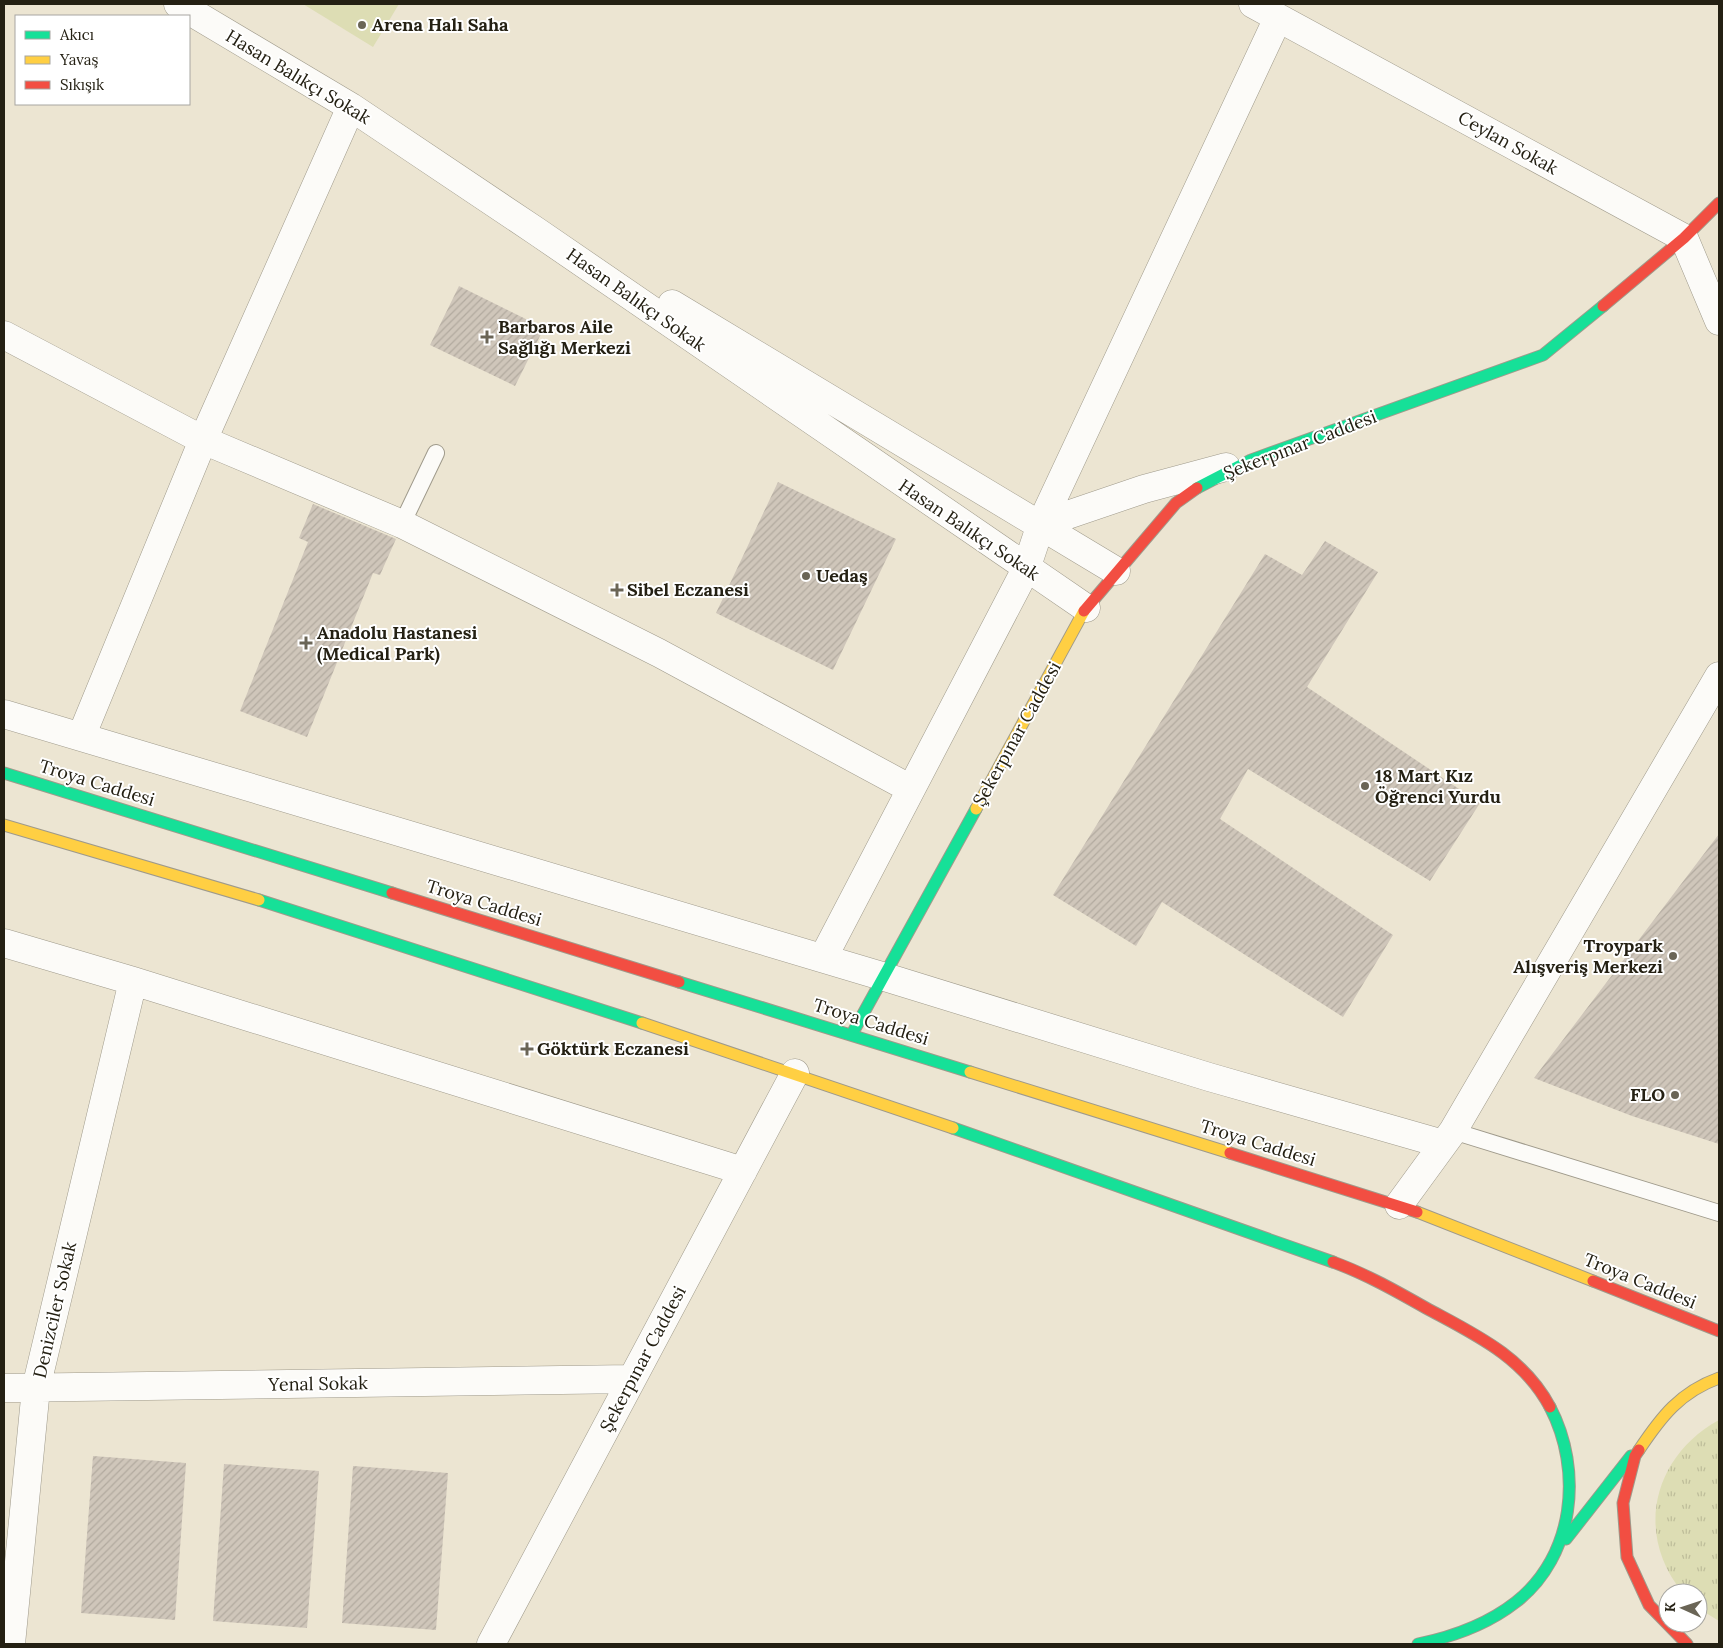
<svg xmlns="http://www.w3.org/2000/svg" width="1723" height="1648" viewBox="0 0 1723 1648" font-family="Lora,serif">
<defs>
<pattern id="grass-tufts" width="24" height="20" patternUnits="userSpaceOnUse" patternTransform="scale(1.25)"><rect width="24" height="20" fill="#ddddb4"/><path d="M3 7l-1-3M5 7V3M7 7l1-3M15 17l-1-3M17 17v-4M19 17l1-3" fill="none" stroke="#bebd9a"/></pattern>
<pattern id="building-hatch" width="6" height="6" patternUnits="userSpaceOnUse" patternTransform="scale(1.25)"><rect width="6" height="6" fill="#cfc6ba"/><path d="M-1 1l2-2M0 6l6-6M5 7l2-2" fill="none" stroke="#b2aa9f"/></pattern>
</defs>
<rect width="100%" height="100%" fill="#ece5d2"/>
<path fill="url(#grass-tufts)" d="M1719,1420V1621L1698,1608V1593H1683C1634,1534 1653,1456 1719,1420Z"/>
<path fill="#ddddb4" d="M303,4H399L373,47Z"/>
<path fill="url(#building-hatch)" d="M459,286L544,328L515,386L430,345Z
M778,482L896,539L833,670L716,613Z
M313,504L396,539L380,575L373,573L307,737L240,711L308,542L299,538Z
M1325,541L1378,572L1307,687L1480,803L1430,881L1248,769L1220,819L1393,935L1343,1017L1162,902L1136,946L1053,895L1265,554L1302,575Z
M1719,834V1144L1632,1116L1534,1078Z
M93,1456L186,1463L175,1620L81,1613Z
M224,1464L319,1471L307,1628L213,1621Z
M353,1466L448,1473L436,1630L342,1623Z"/>
<g fill="none" stroke-linecap="round" stroke-linejoin="round">
<defs>
<path id="lane" d="M402,524L436,453
M1453,1131L1719,1213"/>
<path id="street" d="M178,4L351,107L536,231L1086,608
M1253,4L1684,238L1719,321
M672,304L1116,571
M4,335L203,440L402,524L659,653L911,789
M1041,524L1144,489L1226,467
M4,714L885,977L1209,1077L1443,1144
M81,737L203,440L351,107
M4,943L133,981L743,1171
M823,958L1026,569L1041,524L1278,18
M1399,1205L1453,1131L1719,676
M4,1388L632,1379
M11,1644L36,1388L133,981
M491,1644L795,1073"/>
<path id="fast" d="M1197,488L1251,460L1543,355L1603,306
M4,773L392,893
M259,900L642,1023
M679,982L970,1072
M852,1034L976,809
M953,1128L1333,1262
M1566,1539L1631,1456
M1418,1644C1452,1637 1488,1624 1516,1602C1575,1556 1583,1470 1550,1407"/>
<path id="slow" d="M976,809L1084,611
M4,825L259,900
M642,1023L953,1128
M970,1072L1230,1153
M1417,1212L1593,1281
M1639,1450C1661,1417 1680,1392 1719,1378"/>
<path id="jam" d="M1603,306L1684,238L1719,203
M1084,611L1176,503L1197,488
M392,893L679,982
M1230,1153L1417,1212
M1333,1262C1366,1274 1396,1291 1426,1308C1474,1334 1523,1356 1550,1407
M1593,1281L1719,1331
M1639,1450L1635,1456L1623,1503L1627,1557L1649,1605L1687,1644"/>
</defs>
<use href="#lane" stroke="#9f9a8b" stroke-width="18"/>
<use href="#street" stroke="#9f9a8b" stroke-width="29"/>
<use href="#fast" stroke="#9f9a8b" stroke-width="13"/>
<use href="#slow" stroke="#9f9a8b" stroke-width="13"/>
<use href="#jam" stroke="#9f9a8b" stroke-width="13"/>
<use href="#lane" stroke="#fcfbf8" stroke-width="16"/>
<use href="#street" stroke="#fcfbf8" stroke-width="28"/>
<use href="#fast" stroke="#16e098" stroke-width="11"/>
<use href="#slow" stroke="#ffcf43" stroke-width="11"/>
<use href="#jam" stroke="#f24e42" stroke-width="11"/>
</g>
<g fill="#6a6556" stroke="#fff" stroke-width="2">
<circle cx="362" cy="25" r="5"/>
<path d="M484.5 329.5h5v5h5v5h-5v5h-5v-5h-5v-5h5z"/>
<circle cx="806" cy="576" r="5"/>
<path d="M614.5 582.5h5v5h5v5h-5v5h-5v-5h-5v-5h5z"/>
<path d="M303.5 635.5h5v5h5v5h-5v5h-5v-5h-5v-5h5z"/>
<circle cx="1365" cy="786" r="5"/>
<circle cx="1673" cy="956" r="5"/>
<path d="M524.5 1041.5h5v5h5v5h-5v5h-5v-5h-5v-5h5z"/>
<circle cx="1675" cy="1095" r="5"/>
</g>
<g text-anchor="middle" stroke-width="4" stroke-linejoin="round" paint-order="stroke">
<g font-size="18" font-weight="bold" fill="#242013" stroke="#fff" text-anchor="start">
<text x="372" y="31">Arena Halı Saha</text>
<text x="498" y="333">Barbaros Aile<tspan x="498" dy="21">Sağlığı Merkezi</tspan></text>
<text x="816" y="582">Uedaş</text>
<text x="627" y="596">Sibel Eczanesi</text>
<text x="317" y="639">Anadolu Hastanesi<tspan x="317" dy="21">(Medical Park)</tspan></text>
<text x="1375" y="782">18 Mart Kız<tspan x="1375" dy="21">Öğrenci Yurdu</tspan></text>
<text x="1663" y="952" text-anchor="end">Troypark<tspan x="1663" dy="21">Alışveriş Merkezi</tspan></text>
<text x="537" y="1055">Göktürk Eczanesi</text>
<text x="1665" y="1101" text-anchor="end">FLO</text>
</g>
<g font-size="18" fill="#242013" stroke="#fff">
<text transform="translate(298 77) rotate(31)" y="6">Hasan Balıkçı Sokak</text>
<text transform="translate(1508 143) rotate(29)" y="6">Ceylan Sokak</text>
<text transform="translate(636 300) rotate(35)" y="6">Hasan Balıkçı Sokak</text>
<text transform="translate(1300 445) rotate(-21)" y="6">Şekerpınar Caddesi</text>
<text transform="translate(969 530) rotate(34)" y="6">Hasan Balıkçı Sokak</text>
<text transform="translate(1017 734) rotate(-61)" y="6">Şekerpınar Caddesi</text>
<text transform="translate(97 783) rotate(17)" y="6">Troya Caddesi</text>
<text transform="translate(484 903) rotate(17)" y="6">Troya Caddesi</text>
<text transform="translate(871 1022) rotate(17)" y="6">Troya Caddesi</text>
<text transform="translate(1258 1143) rotate(17)" y="6">Troya Caddesi</text>
<text transform="translate(1640 1281) rotate(22)" y="6">Troya Caddesi</text>
<text transform="translate(55 1310) rotate(-77)" y="6">Denizciler Sokak</text>
<text transform="translate(643 1359) rotate(-62)" y="6">Şekerpınar Caddesi</text>
<text transform="translate(318 1384) rotate(-1)" y="6">Yenal Sokak</text>
</g>
</g>
<rect width="1723" height="1648" fill="none" stroke="#242013" stroke-width="10"/>
<rect x="15" y="15" width="175" height="90" fill="#ffffff" stroke="#a7a6a1"/>
<rect x="25" y="31" width="25" height="8" fill="#16e098" stroke="#a7a6a1"/>
<text x="60" y="40" font-size="15" fill="#242013">Akıcı</text>
<rect x="25" y="56" width="25" height="8" fill="#ffcf43" stroke="#a7a6a1"/>
<text x="60" y="65" font-size="15" fill="#242013">Yavaş</text>
<rect x="25" y="81" width="25" height="8" fill="#f24e42" stroke="#a7a6a1"/>
<text x="60" y="90" font-size="15" fill="#242013">Sıkışık</text>
<g transform="translate(1683 1608) rotate(273)"><circle r="24" fill="#ffffff" stroke="#a7a6a1"/>
<path d="M0-4L9 19L0 12L-9 19Z" fill="#6a6556"/>
<text y="-8" font-size="14" font-weight="bold" text-anchor="middle" fill="#242013">K</text>
</g>
</svg>
